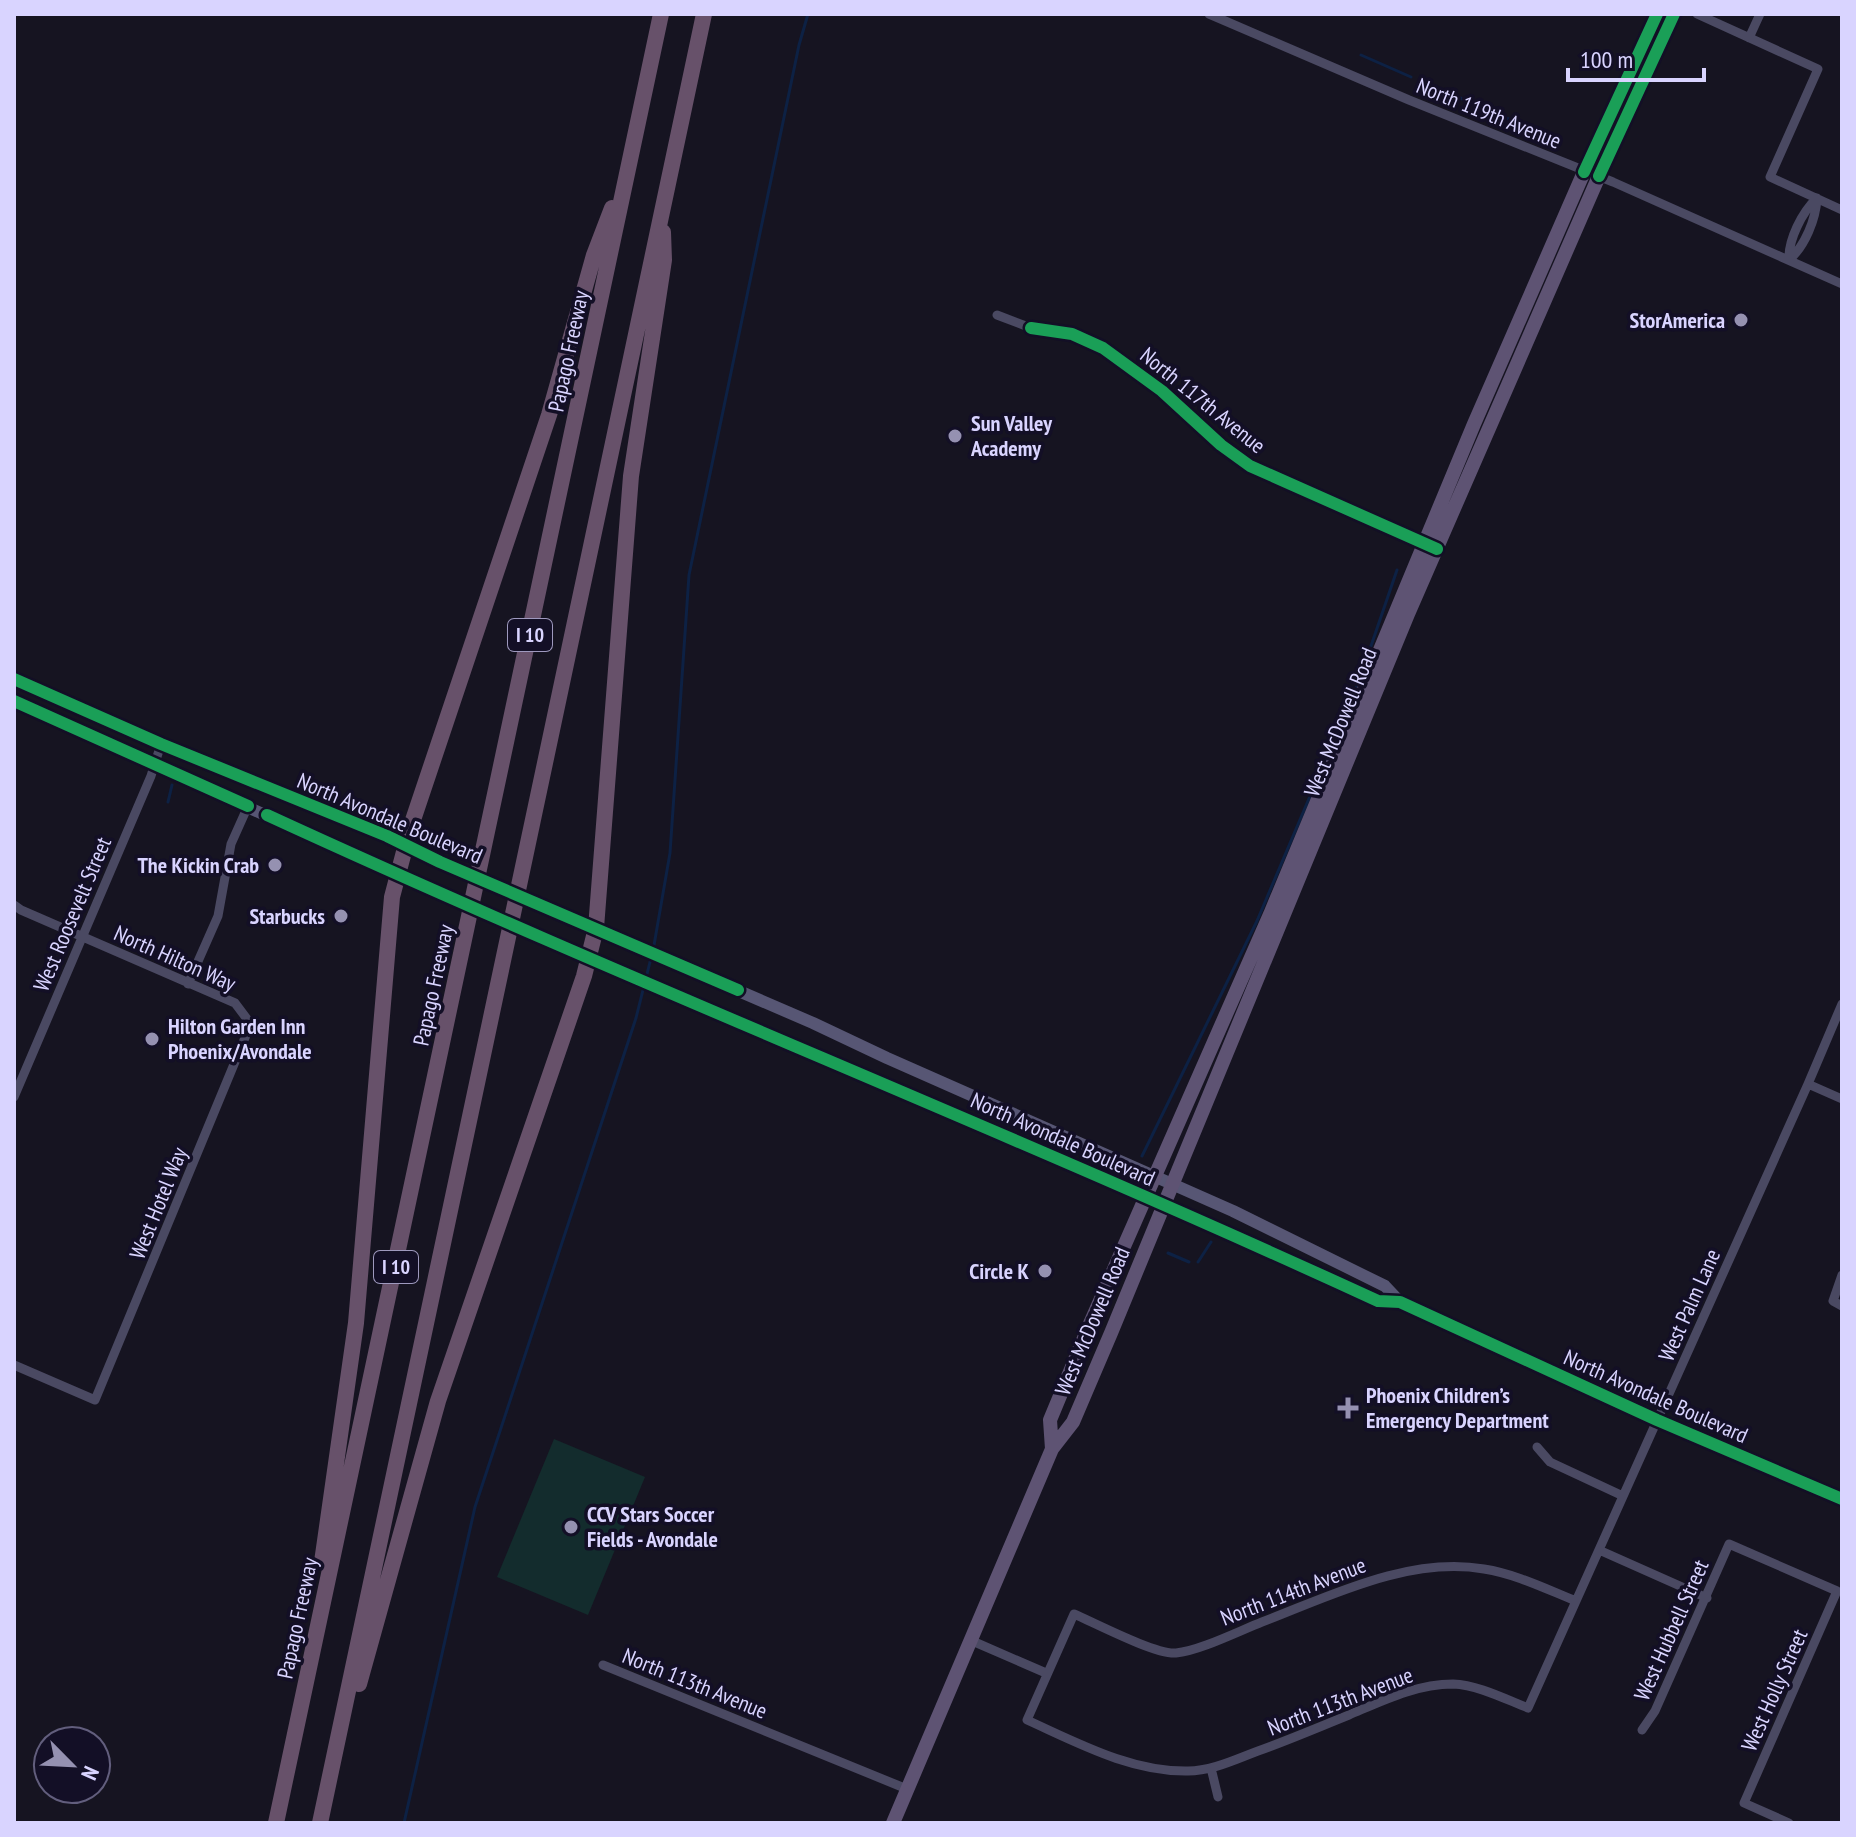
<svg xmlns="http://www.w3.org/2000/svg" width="1856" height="1837" viewBox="0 0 1856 1837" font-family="'PT Sans Narrow',sans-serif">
<rect width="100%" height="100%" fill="#161421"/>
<path fill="#132c2d" d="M554,1439L645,1477L588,1615L497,1577Z"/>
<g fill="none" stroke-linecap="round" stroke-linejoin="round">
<path stroke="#0d2144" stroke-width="3" d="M1361,55L1411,77
M1428,84L1520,124
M168,802L172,785
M653,951L670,853L689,575L799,45L808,14
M646,978L651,958
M1142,1156L1257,921L1359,681L1397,570
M1168,1253L1189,1262
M1198,1262L1211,1242
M404,1823L475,1507L636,1018L644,986"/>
<path stroke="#4a4962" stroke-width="9" d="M1209,14L1409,100L1613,182L1842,284
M1697,14L1818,69L1770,177L1842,210
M1749,38L1760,14
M1789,260C1788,240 1802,212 1817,198
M1789,260C1805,246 1816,219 1817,198
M997,315L1031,328L1072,334L1103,348L1162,391L1221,445L1250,466L1427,544
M14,905L21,910L235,1003L247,1019L249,1028L95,1400L14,1365
M188,984L218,916L231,844L248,806
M1808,1084L1842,1099
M14,1097L151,776L161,744
M1842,1275L1833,1301L1842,1306
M1537,1447L1550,1462L1623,1496
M1599,1550L1707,1598
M1576,1601C1546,1589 1516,1574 1484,1569C1409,1556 1330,1596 1262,1622C1239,1631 1199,1651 1176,1653C1156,1655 1095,1623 1074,1614L1027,1720C1078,1743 1131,1772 1188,1771C1212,1771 1236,1759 1258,1751C1289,1740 1319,1727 1349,1715C1382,1701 1416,1684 1453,1684C1478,1685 1505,1699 1528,1708L1808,1084L1842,1004
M970,1640L1046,1673
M603,1665L907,1789
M1642,1730L1655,1711L1729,1544L1837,1591L1744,1803L1789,1823
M1211,1768L1218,1797"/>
<path stroke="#575674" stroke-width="12" d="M14,679L161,744L387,836L440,862L813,1023L887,1058L1233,1211L1385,1286L1400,1302
M14,701L428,889L669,994L1028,1144L1378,1301L1400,1302L1657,1420L1842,1499"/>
<path stroke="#5e5373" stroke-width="14" d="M1052,1449L1050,1420L1089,1326L1271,912L1474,424L1584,172L1657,14
M893,1823L1052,1449L1073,1422L1111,1333L1408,614L1599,176L1674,14"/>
<path stroke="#67516a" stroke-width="16" d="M322,1562L356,1323L392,897L410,829L549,415L594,255L612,208
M359,1684L438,1401L584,976L596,928L631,476L664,260L663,232
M276,1823L661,14
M320,1823L704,14"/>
<defs>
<path id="cycleway" d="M1584,172L1657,14
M1599,176L1674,14
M1031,328L1072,334L1103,348L1162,391L1221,445L1250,466L1437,549
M14,679L161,744L387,836L440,862L738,990
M14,701L248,806
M267,815C634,984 1011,1132 1378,1301L1400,1302L1657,1420L1842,1499"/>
</defs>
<use href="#cycleway" stroke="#130f26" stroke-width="17"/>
<use href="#cycleway" stroke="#1a9f57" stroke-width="12"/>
</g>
<g fill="#9591b1" stroke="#130f26" stroke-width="3">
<circle cx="1741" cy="320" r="8"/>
<circle cx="955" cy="436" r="8"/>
<circle cx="275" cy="865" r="8"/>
<circle cx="341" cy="916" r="8"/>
<circle cx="152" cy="1039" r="8"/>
<circle cx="1045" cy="1271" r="8"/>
<path d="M1344 1396h8v8h8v8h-8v8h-8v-8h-8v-8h8z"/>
<circle cx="571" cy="1527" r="8"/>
</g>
<g text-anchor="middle" stroke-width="7" stroke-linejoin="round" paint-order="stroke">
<g fill="#130f26" stroke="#9e99be" stroke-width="2">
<rect x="508" y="619" width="44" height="32" rx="6"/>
<rect x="374" y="1251" width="44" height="32" rx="6"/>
</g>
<g font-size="20" font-weight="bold" fill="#d9d4ff">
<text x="530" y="642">I 10</text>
<text x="396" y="1274">I 10</text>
</g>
<g font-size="22" fill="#d9d4ff" stroke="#130f26">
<text transform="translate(1489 113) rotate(22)" y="8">North 119th Avenue</text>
<text transform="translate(568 351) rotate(-78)" y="8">Papago Freeway</text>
<text transform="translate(1203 400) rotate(39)" y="8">North 117th Avenue</text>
<text transform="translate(1340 722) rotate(-68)" y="8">West McDowell Road</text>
<text transform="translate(390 818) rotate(23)" y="8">North Avondale Boulevard</text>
<text transform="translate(72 914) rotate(-67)" y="8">West Roosevelt Street</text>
<text transform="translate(175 958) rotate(24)" y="8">North Hilton Way</text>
<text transform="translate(433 985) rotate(-78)" y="8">Papago Freeway</text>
<text transform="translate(1063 1139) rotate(24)" y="8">North Avondale Boulevard</text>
<text transform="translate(158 1203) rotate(-68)" y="8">West Hotel Way</text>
<text transform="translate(1689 1305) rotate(-66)" y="8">West Palm Lane</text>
<text transform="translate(1092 1321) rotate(-67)" y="8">West McDowell Road</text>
<text transform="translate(1656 1396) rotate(24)" y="8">North Avondale Boulevard</text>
<text transform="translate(1293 1591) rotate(-21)" y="8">North 114th Avenue</text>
<text transform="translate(297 1618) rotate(-78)" y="8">Papago Freeway</text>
<text transform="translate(1671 1630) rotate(-66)" y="8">West Hubbell Street</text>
<text transform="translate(695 1683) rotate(22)" y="8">North 113th Avenue</text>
<text transform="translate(1774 1690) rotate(-66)" y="8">West Holly Street</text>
<text transform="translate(1340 1701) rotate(-21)" y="8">North 113th Avenue</text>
</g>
<g font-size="22" font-weight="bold" fill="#d9d4ff" stroke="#130f26" text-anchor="end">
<text x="1725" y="328">StorAmerica</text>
<text x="971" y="431" text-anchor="start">Sun Valley<tspan x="971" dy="25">Academy</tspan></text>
<text x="259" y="873">The Kickin Crab</text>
<text x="325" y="924">Starbucks</text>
<text x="168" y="1034" text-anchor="start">Hilton Garden Inn<tspan x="168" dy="25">Phoenix/Avondale</tspan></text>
<text x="1029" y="1279">Circle K</text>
<text x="1366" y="1403" text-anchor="start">Phoenix Children’s<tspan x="1366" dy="25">Emergency Department</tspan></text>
<text x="587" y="1522" text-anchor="start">CCV Stars Soccer<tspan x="587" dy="25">Fields - Avondale</tspan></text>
</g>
</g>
<rect width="1856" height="1837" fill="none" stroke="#d9d4ff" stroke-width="32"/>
<g transform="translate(72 1765) rotate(114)"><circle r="38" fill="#130f26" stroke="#625e7d" stroke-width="2"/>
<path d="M0-6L14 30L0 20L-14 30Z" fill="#9591b1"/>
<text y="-12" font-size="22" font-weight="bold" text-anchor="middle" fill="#d9d4ff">N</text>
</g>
<path d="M1568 68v12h136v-12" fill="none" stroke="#d9d4ff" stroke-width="4"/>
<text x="1580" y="68" font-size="24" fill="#d9d4ff" stroke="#130f26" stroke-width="6" paint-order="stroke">100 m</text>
</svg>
